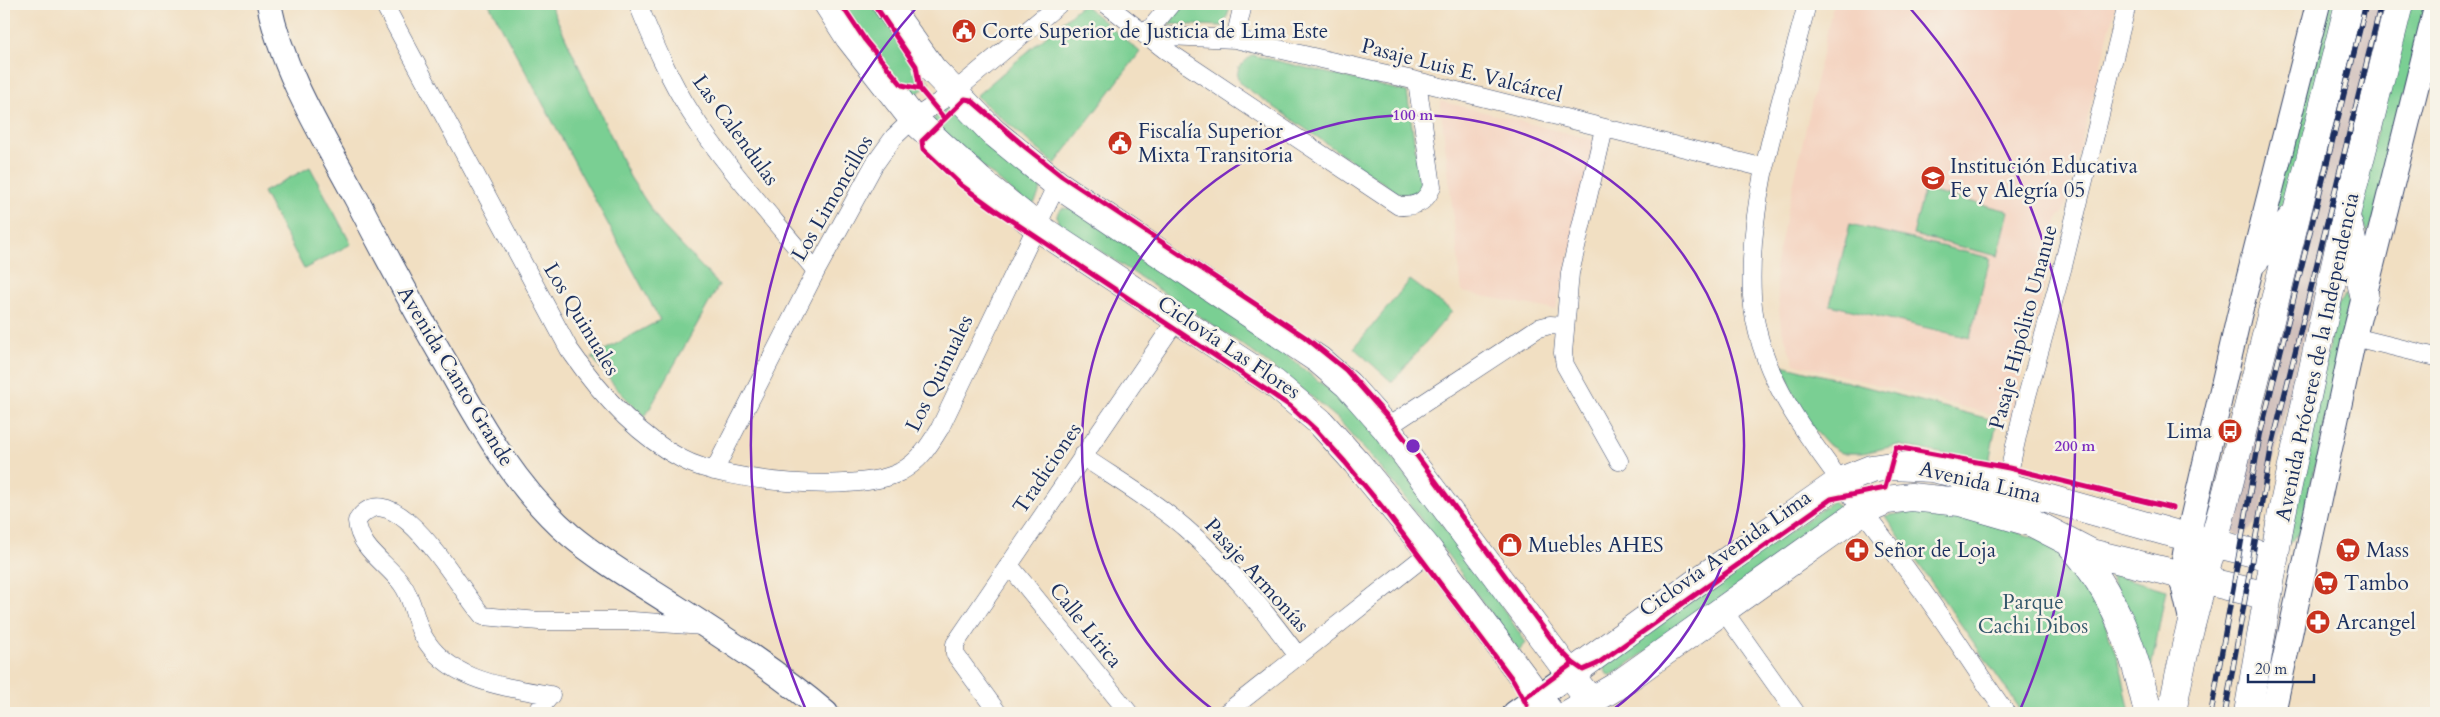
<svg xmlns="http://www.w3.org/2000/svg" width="2440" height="717" viewBox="0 0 2440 717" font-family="Cardo,serif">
<rect width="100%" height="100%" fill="#f7f3e8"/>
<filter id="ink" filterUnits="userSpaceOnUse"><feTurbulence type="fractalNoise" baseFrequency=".02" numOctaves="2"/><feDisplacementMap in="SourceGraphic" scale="10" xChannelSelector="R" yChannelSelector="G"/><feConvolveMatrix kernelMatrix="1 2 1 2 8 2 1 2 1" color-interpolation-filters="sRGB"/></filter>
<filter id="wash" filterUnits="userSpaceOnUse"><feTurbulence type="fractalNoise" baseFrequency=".0096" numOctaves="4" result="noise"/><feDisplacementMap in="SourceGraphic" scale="20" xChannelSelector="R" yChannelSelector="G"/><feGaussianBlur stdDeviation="1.12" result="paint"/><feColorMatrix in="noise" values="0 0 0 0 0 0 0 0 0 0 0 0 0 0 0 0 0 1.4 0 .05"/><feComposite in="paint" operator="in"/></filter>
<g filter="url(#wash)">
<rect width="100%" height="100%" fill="#f1dfc2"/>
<path fill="#f4d3c0" d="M1833,4H2116L2063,214L2059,215L2054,234L2057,239L2010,419L1794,363L1781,327L1775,268Z
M1440,101L1598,141L1556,310L1462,292Z"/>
<path fill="#d0c0bc" d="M2360,4H2387L2258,521L2241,537L2230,530Z"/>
<path fill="#7acf93" stroke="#4a7f78" d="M489,4H550L630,177L662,225L719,285L645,417L617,389L592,357L660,320Z
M844,4H877L930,84L911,98L865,37Z
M1083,4L1140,52L1055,164L976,96Z
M1185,4H1231L1224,26L1169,24Z
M2320,4H2342L2300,175L2281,206L2272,211Z
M2409,4H2428L2373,223L2367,232L2358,205Z
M1252,55L1407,92L1421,188L1412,194H1399L1241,84L1237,76L1239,67Z
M949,106L957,111L1038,185L1041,189L1035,202L1029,206L932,123L935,117Z
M310,167L351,244L304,269L263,192Z
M1924,190L2009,211L1998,256L1913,235Z
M1062,208L1073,209L1260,334L1352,408L1376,435L1490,589L1526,643L1519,651L1394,483L1337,418L1313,398L1246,347L1058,223L1057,215Z
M1850,224L1990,258L1970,338L1830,305Z
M1410,280L1452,311L1392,382L1354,348Z
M2346,294L2349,318L2300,531L2292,542L2288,543L2337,305Z
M1783,365L1997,421L1989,462L1898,445L1863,453H1842L1827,444L1807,421L1793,393Z
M1833,501L1840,507L1842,514L1611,676L1607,674L1602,664Z
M1909,512L1963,515L2051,543L2071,560L2094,591L2122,673L2130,713H2023L1885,516Z
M2110,574L2166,590L2148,684Z"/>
</g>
<g filter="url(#ink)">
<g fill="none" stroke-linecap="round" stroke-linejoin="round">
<defs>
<path id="street" d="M384,4L569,349C598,391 636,435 682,459C724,482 857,494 900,472C920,461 929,446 940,428L1057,184
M638,4C653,41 669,79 691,113C727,169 774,219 816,271
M1106,4L1164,49L1399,206C1415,207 1427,202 1432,186L1417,81
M1807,4C1783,98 1747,197 1752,296C1757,370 1800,426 1842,483C1867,517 1894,551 1918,585C1949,627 1976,671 2006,713
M1145,35L1235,39L1417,81L1765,168
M1145,35L1171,4
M1235,39L1243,4
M1604,129L1570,273L1563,353L1565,365L1619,461
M2354,337L2436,357
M1386,428L1538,328L1550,325L1564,326
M1082,456C1116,479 1154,501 1185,528C1228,565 1264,610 1298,656
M714,471L816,271L874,165L894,137L913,119L953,93L1059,4
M2006,486L2022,414L2063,266L2127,4
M1009,565L1129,713
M1723,610L1796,713
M536,713L551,695C504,687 447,681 422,634C414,618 413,599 402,584C387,563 359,549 357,521C393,466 461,593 483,616L539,621H632L704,626
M998,713L955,654V644L1177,319
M1226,713L1430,552"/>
<path id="secondary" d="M269,4C283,74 323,136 356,198C386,256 417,314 450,370C483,429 518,490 570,535C601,561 636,581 670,603C723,637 778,672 826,713
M2191,619L2181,576L2188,537L2239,316L2318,4
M1515,713L1569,675
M2273,713L2354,337L2436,8"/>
<path id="primary" d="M828,4L849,37L913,119L980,181L1036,226L1274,383L1320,422L1356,462L1430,552L1550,713
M886,4L932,69L993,132L1057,184L1319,360L1348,385L1386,428L1590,701
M2348,223L2364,295
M2254,261L2293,217
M2072,546C2115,592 2135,653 2148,713
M1569,675L1704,577L1841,481L1871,469L1891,466L1932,468L1968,476L2168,532L2274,558
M1570,713L1615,687L1862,511L1887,500L1911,497L1960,502L2033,523L2091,553L2268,596
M2172,713C2186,630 2213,550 2233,468C2272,314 2310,158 2349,4
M2248,713L2281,518L2346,215L2399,4"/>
</defs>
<use href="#street" stroke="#3b496d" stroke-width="19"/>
<use href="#secondary" stroke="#3b496d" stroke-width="26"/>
<use href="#primary" stroke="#3b496d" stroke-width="29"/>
<use href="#street" stroke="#fff" stroke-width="18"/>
<use href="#secondary" stroke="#fff" stroke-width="24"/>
<use href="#primary" stroke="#fff" stroke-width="28"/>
<defs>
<path id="rail" d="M2211,713L2260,435L2366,4
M2225,713L2271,450L2381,4"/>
</defs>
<use href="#rail" stroke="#1b2f5e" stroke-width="5.5"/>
<use href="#rail" stroke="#f7f3e8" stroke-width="4" stroke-dasharray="11" stroke-linecap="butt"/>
<defs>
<path id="cycleway" d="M841,4L865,40L902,85L920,89
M874,4L916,66L920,89L944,118
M1524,699L1573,663L1583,670L1597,664L1831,499L1885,488L1896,447L2009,468L2172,508
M1527,705L1513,680L1383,508L1345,462L1316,430L1290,406L1256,383L994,209L961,185L923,149L922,141L965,99L971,100L1024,146L1062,176L1305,337L1346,370L1393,423L1558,648L1573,663"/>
</defs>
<use href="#cycleway" stroke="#f7f3e8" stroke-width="8"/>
<use href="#cycleway" stroke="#d6006c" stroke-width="5"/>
</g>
</g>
<g fill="none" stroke="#7b2cbf" stroke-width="2.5">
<path d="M1216 712A331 331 0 1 1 1610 712"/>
<path d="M806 710A662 662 0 0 1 917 7M1909 7A662 662 0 0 1 2020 710"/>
</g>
<defs>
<symbol id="civic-disc" viewBox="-11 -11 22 22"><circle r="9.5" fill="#c8321e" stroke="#f7f3e8"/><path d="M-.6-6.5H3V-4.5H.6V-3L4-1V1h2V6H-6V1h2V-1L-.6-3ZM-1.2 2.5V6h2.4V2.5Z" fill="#fff"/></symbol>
<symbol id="school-disc" viewBox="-11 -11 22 22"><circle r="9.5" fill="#c8321e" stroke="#f7f3e8"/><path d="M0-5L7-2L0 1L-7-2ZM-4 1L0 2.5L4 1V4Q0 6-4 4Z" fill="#fff"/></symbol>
<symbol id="bus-disc" viewBox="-11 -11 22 22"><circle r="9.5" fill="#c8321e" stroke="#f7f3e8"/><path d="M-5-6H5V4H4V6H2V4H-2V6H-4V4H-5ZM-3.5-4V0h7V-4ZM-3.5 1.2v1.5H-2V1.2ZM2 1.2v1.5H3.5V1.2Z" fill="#fff"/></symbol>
<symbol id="shop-disc" viewBox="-11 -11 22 22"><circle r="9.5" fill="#c8321e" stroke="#f7f3e8"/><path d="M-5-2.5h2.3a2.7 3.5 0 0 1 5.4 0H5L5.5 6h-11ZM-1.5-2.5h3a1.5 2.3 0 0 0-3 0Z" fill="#fff"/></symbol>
<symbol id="pharmacy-disc" viewBox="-11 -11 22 22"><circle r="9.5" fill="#c8321e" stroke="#f7f3e8"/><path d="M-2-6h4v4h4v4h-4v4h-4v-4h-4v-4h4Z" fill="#fff"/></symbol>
<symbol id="supermarket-disc" viewBox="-11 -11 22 22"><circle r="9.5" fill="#c8321e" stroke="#f7f3e8"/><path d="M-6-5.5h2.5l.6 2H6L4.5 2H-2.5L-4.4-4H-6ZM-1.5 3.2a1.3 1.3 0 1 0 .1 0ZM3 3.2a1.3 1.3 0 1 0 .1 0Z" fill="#fff"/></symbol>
</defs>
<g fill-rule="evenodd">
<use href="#civic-disc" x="950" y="17" width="28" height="28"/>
<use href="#civic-disc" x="1106" y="129" width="28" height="28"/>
<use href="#school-disc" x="1919" y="164" width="28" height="28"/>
<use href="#bus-disc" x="2216" y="417" width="28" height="28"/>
<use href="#shop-disc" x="1496" y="531" width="28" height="28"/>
<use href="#pharmacy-disc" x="1843" y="536" width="28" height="28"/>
<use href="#supermarket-disc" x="2334" y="536" width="28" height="28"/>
<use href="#supermarket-disc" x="2312" y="569" width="28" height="28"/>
<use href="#pharmacy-disc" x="2304" y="608" width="28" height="28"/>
</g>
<g text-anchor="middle" stroke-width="5" stroke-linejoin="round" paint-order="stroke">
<g font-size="21" fill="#1b2f5e" stroke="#f7f3e8" text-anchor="start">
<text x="982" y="38">Corte Superior de Justicia de Lima Este</text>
<text x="1138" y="138">Fiscalía Superior<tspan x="1138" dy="24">Mixta Transitoria</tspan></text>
<text x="1950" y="173">Institución Educativa<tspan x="1950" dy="24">Fe y Alegría 05</tspan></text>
<text x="2212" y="438" text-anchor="end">Lima</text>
<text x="1528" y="552">Muebles AHES</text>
<text x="1874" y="557">Señor de Loja</text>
<text x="2366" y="557">Mass</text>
<text x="2344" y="590">Tambo</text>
<text x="2336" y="629">Arcangel</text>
</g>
<g font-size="21" fill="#1b2f5e" stroke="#f7f3e8">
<text transform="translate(1462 70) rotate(14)" y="7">Pasaje Luis E. Valcárcel</text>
<text transform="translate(736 130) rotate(54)" y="7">Las Calendulas</text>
<text transform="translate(832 198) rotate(-60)" y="7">Los Limoncillos</text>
<text transform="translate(582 319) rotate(59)" y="7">Los Quinuales</text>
<text transform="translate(2023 327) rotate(-75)" y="7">Pasaje Hipólito Unanue</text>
<text transform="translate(1229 347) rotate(34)" y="7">Ciclovía Las Flores</text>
<text transform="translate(2317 357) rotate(-78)" y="7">Avenida Próceres de la Independencia</text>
<text transform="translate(939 373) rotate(-64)" y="7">Los Quinuales</text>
<text transform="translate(456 376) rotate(59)" y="7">Avenida Canto Grande</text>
<text transform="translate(1047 468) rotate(-56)" y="7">Tradiciones</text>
<text transform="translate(1980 482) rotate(13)" y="7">Avenida Lima</text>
<text transform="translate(1725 553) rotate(-35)" y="7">Ciclovía Avenida Lima</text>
<text transform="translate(1257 575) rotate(48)" y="7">Pasaje Armonías</text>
<text transform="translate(1086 625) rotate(51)" y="7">Calle Lírica</text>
</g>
<g font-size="21" fill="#33576b" stroke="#f7f3e8">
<text x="2033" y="609">Parque<tspan x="2033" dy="24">Cachi Dibos</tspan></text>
</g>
</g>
<circle cx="1413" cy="446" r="8" fill="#7b2cbf" stroke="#f7f3e8" stroke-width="2.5"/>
<g font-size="15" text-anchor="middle" font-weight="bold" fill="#7b2cbf" stroke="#f7f3e8" stroke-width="5" stroke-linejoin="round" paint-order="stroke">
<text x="1413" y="120">100 m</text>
<text x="2075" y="451">200 m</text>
</g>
<rect width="2440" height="717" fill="none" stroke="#f7f3e8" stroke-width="20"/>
<path d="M2248 674v8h66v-8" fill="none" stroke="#1b2f5e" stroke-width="2.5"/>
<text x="2255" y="674" font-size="15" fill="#1b2f5e" stroke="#f7f3e8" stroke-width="4" paint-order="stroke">20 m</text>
</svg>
